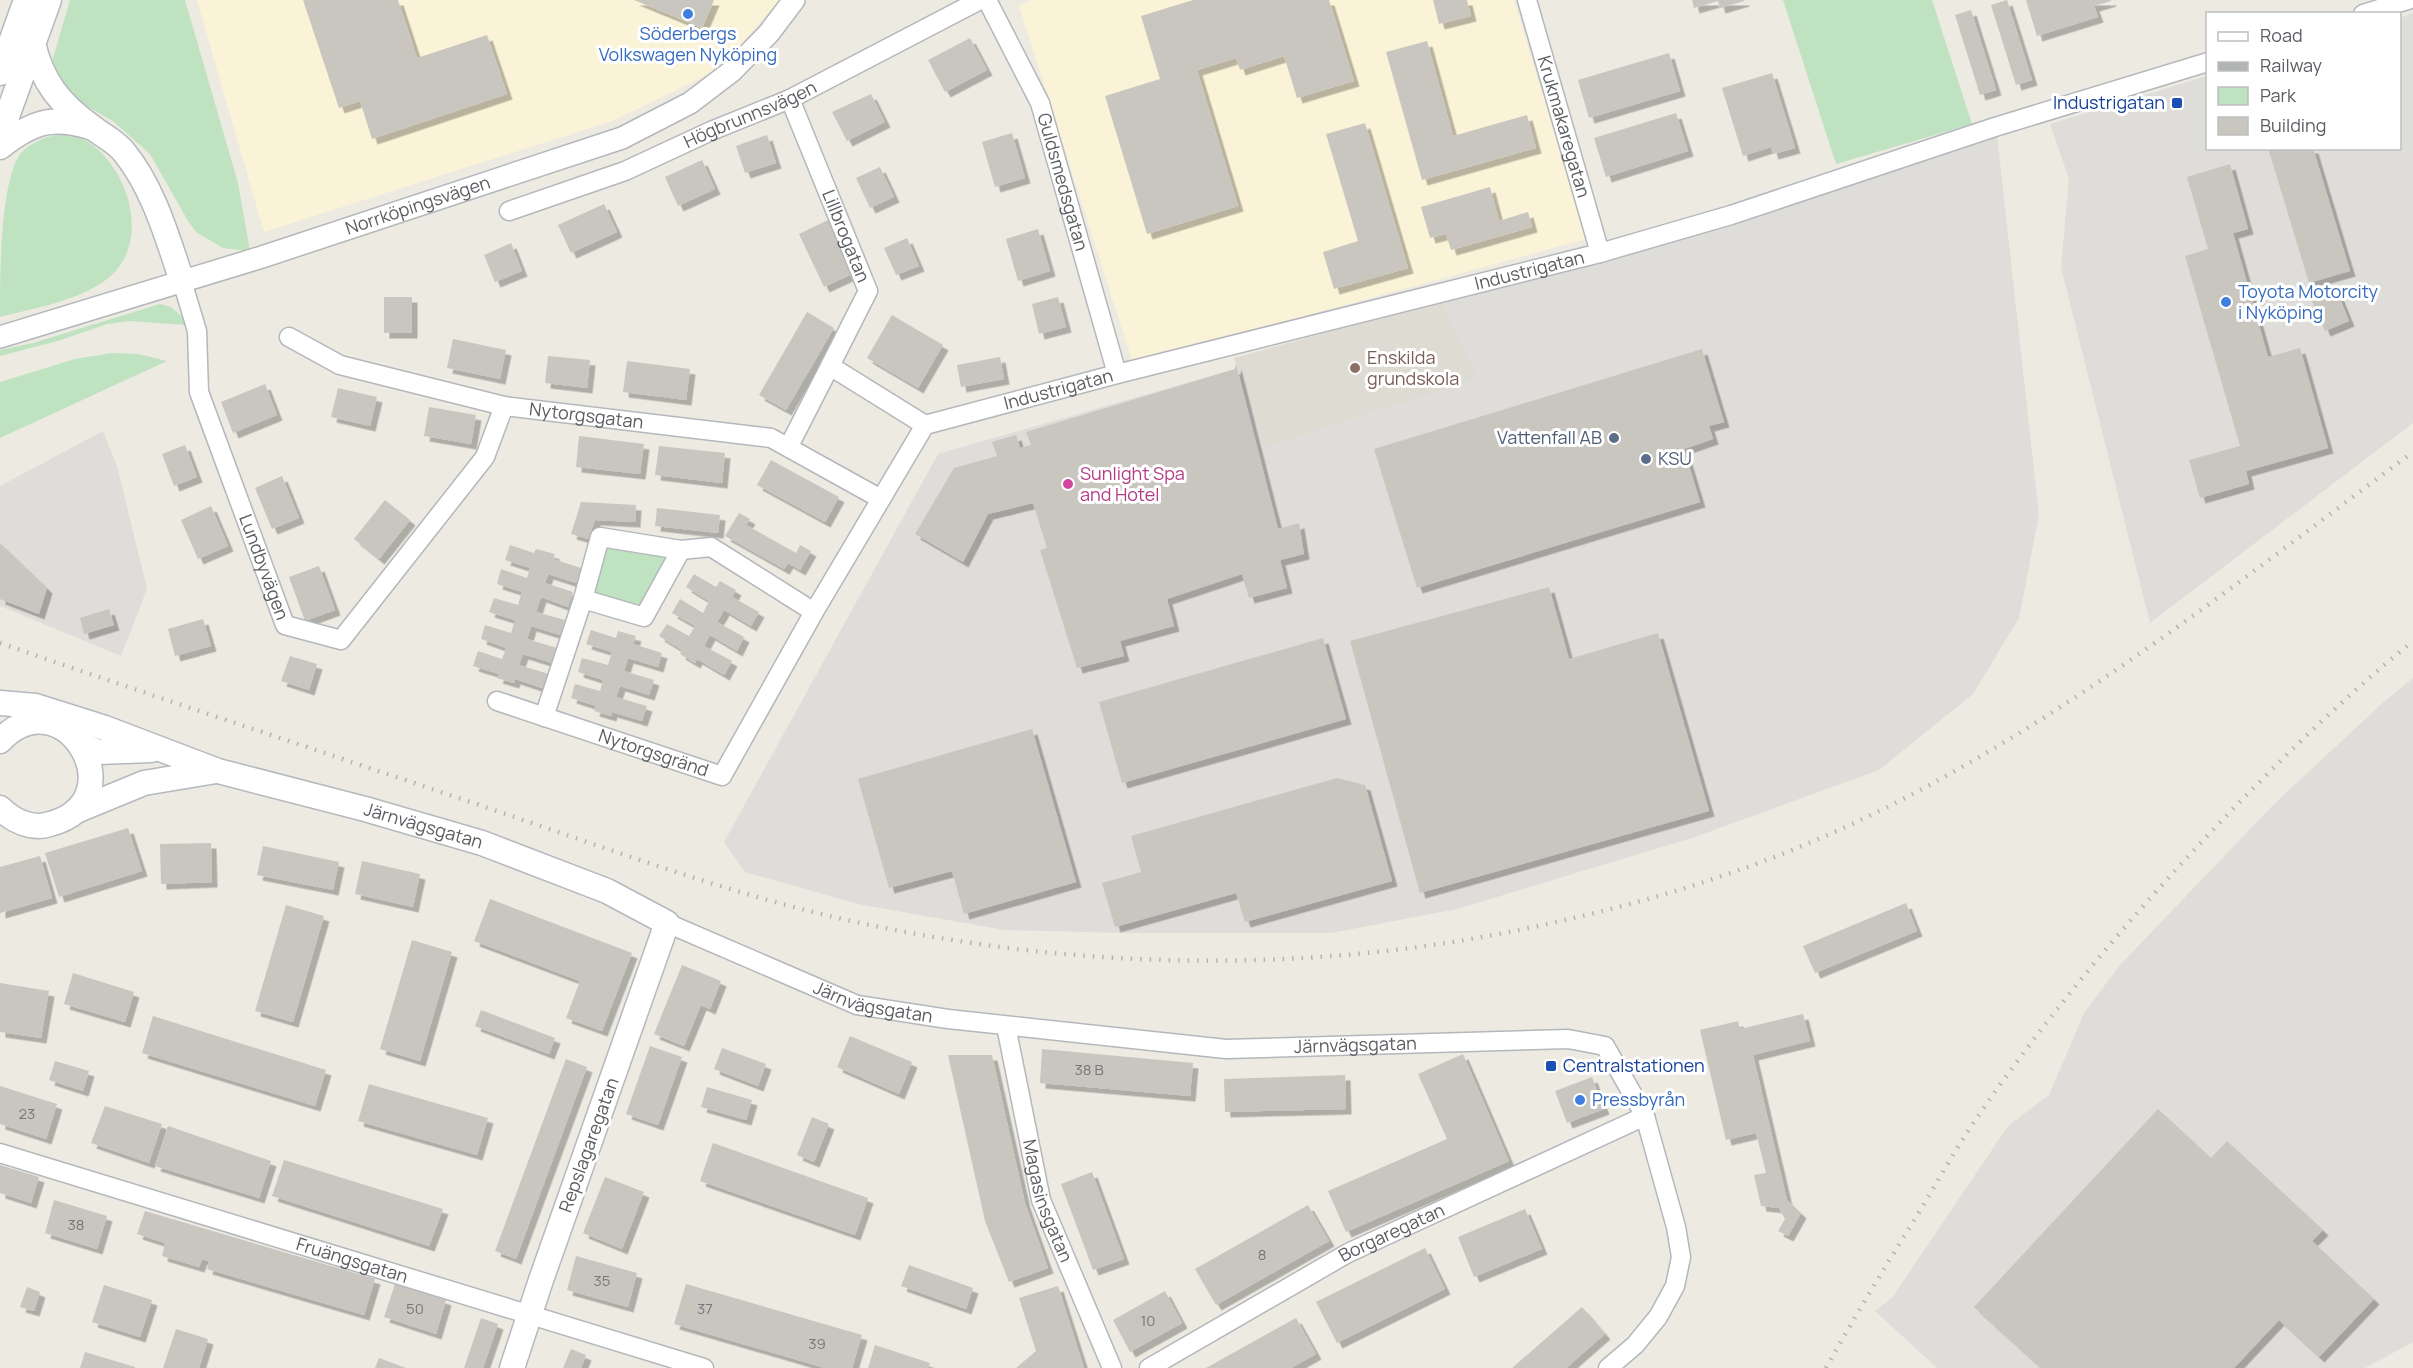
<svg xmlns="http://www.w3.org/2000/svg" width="2413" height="1368" viewBox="0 0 2413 1368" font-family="Manrope,sans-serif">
<defs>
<filter id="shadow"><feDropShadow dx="5.5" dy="5.5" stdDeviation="0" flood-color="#0004"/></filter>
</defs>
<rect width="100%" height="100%" fill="#eceae1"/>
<path fill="#fbf3d7" d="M197,0H779L720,69L612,121L264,232Z
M1030,0H1514L1586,239L1133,363L1019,6Z"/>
<path fill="#dfddd9" d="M2413,13V423L2150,623L2061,267L2069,179L2050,124L2207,76L2208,148H2400V18Z
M1997,135L2039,515L2019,618L1973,694L1879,770L1695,837L1457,909L1331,933H1126L1004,930L858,904L745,872L724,842L938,454L1235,369L1236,364Z
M103,431L117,466L147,589L121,656L0,606V486Z
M2413,678V1342L2365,1368H1937L1875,1311L1892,1298L2008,1126L2049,1095L2084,1013L2120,965L2276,802L2386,700Z"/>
<path fill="#dedbd3" d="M1441,301L1477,378L1264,448L1234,358Z"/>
<path fill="#bfe2c0" d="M70,0H185L238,183L250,251L223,248L196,232L188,221L150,154L113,121L74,99L54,73L53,58Z
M1783,0H1932L1972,124L1836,164Z
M65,133C71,135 77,136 83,139C129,164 153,244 107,279C78,301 35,308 0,317C0,276 0,184 20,154C32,141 48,136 65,133Z
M160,304L171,307L186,320V325L130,321L107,324L61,340L0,356V350L33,343Z
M112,353L138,354L167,361L0,438V382L75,359Z
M605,548L666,554L670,560L643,609L593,595Z"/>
<path fill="#c9c6c0" filter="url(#shadow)" d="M303,0H398L417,58L487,35L507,94L372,139L360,101L339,108Z
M634,0H714L702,28Z
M1193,0H1329L1354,81L1297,98L1284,56L1240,70L1236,58L1197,70L1238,206L1147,234L1105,96L1160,79L1141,16Z
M1433,0H1467L1471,16L1439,24Z
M1692,0H1744V1L1720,8L1718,1L1694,8Z
M2007,0L2032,80L2016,85L1991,5Z
M2026,0H2111V1L2094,6L2098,17L2037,36Z
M1971,10L1996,90L1980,95L1955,15Z
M970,38L987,70L945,92L928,60Z
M1427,41L1453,136L1527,115L1536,148L1422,180L1386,52Z
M1669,53L1680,91L1589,118L1578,80Z
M1772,73L1795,148L1773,154L1771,147L1743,156L1722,88Z
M871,94L885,122L847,141L832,112Z
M1676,113L1688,151L1606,177L1594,138Z
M1365,123L1408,268L1334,289L1323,252L1358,241L1326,134Z
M1012,133L1025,178L995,187L982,142Z
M767,135L776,163L745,173L736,146Z
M2268,148H2313L2350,271L2309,283Z
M702,160L715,189L678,206L665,177Z
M2230,164L2248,229L2233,233L2268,357L2300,348L2328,448L2246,471L2249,484L2200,498L2189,460L2240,446L2185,256L2208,249L2187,177Z
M880,167L894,197L870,208L856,178Z
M1490,187L1499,221L1528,212L1532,227L1451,250L1446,234L1430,238L1421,207Z
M604,204L617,232L571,253L558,225Z
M828,220L852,274L824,287L799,234Z
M1038,229L1050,271L1018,281L1006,239Z
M907,238L919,266L896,275L884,248Z
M511,243L522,271L495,282L484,255Z
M2336,289L2349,321L2325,331L2311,299Z
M384,297H412V333H384Z
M1058,297L1066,327L1039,334L1032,304Z
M807,312L834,328L786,410L759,395Z
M892,315L943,345L918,388L867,358Z
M453,339L506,350L500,379L447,368Z
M1702,349L1724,422L1709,426L1713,439L1684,449L1700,502L1417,588L1374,449Z
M548,356L590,360L587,388L545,383Z
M1000,357L1004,379L961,387L957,365Z
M627,361L690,369L686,400L623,392Z
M1236,364L1278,529L1299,523L1304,554L1280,560L1287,588L1249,598L1242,574L1167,599L1174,626L1120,641L1124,656L1077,668L1040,550L1047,548L1033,503L988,514L963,562L915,534L954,468L997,456L992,442L1016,435L1020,448L1031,445L1026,432L1235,369Z
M265,384L277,415L233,433L221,402Z
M338,388L377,397L370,426L331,417Z
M429,407L476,415L471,444L424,436Z
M579,436L644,444L640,474L576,467Z
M185,445L197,477L174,486L162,454Z
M659,446L725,453L722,483L655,475Z
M771,460L839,497L825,522L757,485Z
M282,476L299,518L272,529L255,488Z
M385,500L410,520L379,559L354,539Z
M581,502L636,505L635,522L595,520L588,539L571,534Z
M211,506L228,546L198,559L181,520Z
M657,508L720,515L718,533L655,526Z
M739,513L750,519L746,525L796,553L800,545L811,551L800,570L788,563L784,569L725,536Z
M0,543L47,588L39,614L0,599Z
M510,545L534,553L536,549L555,554L553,559L581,568L576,583L548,574L545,583L573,592L568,607L541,597L536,612L565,620L560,635L531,626L530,630L527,639L557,648L552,663L523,654L519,665L549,674L545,689L515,679L514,683L497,678L499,674L473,666L478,651L502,659L506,648L481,639L485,625L511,633L515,620L489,612L494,598L518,605L520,598L522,592L497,584L501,569L527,578L530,568L505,560Z
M319,566L335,610L305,621L289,577Z
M694,574L716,587L720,581L736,590L732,597L759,612L751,626L724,610L722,614L717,622L744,637L737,651L710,635L704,646L732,661L724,675L697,659L695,663L680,654L682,650L659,636L667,624L689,636L695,626L672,613L680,599L703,613L709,601L686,587Z
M1549,587L1569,659L1658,633L1709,811L1420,893L1350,641Z
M109,609L114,625L84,634L80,618Z
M203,619L211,646L175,656L168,629Z
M591,630L616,638L618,631L636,636L633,644L662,653L658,667L628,658L627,662L624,671L654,680L649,695L620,686L616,697L647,706L642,721L612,712L611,716L594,711L596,706L571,698L575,684L600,691L603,680L578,672L582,658L608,665L612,652L586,644Z
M1323,638L1346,719L1122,783L1099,702Z
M290,656L317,664L309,690L281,681Z
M1032,729L1076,882L964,914L952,871L889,888L858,779Z
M1337,778L1365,785L1392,881L1245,922L1236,893L1115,927L1102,883L1141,872L1131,836Z
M128,828L142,871L59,897L45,853Z
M211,843L212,882L161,884L160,844Z
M263,846L339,862L333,890L257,875Z
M40,856L52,898L0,913V867Z
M362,861L420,874L413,907L355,894Z
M490,899L632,953L602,1031L566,1018L580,981L474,941Z
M1906,903L1917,931L1815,973L1803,946Z
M286,905L324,916L293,1022L255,1011Z
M412,940L452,952L420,1061L380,1049Z
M682,965L721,981L710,1009L701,1005L684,1046L654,1034Z
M73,973L134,992L125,1022L64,1004Z
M0,983L49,991L41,1038L0,1032Z
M481,1010L555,1038L549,1054L475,1026Z
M1803,1014L1810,1041L1753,1055L1787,1200L1801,1213L1788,1236L1778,1231L1785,1219L1779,1208L1761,1206L1754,1175L1766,1173L1756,1133L1726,1140L1700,1030L1738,1021L1740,1029Z
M153,1016L326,1070L315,1106L142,1053Z
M850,1036L912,1062L899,1094L837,1067Z
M650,1046L682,1057L658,1125L626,1114Z
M722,1048L766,1064L758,1086L714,1069Z
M1042,1049L1193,1063L1190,1096L1040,1083Z
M1463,1054L1509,1161L1346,1232L1328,1191L1447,1139L1418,1074Z
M948,1055H992L1025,1203L1048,1268L1009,1282L985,1221Z
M566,1059L587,1067L516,1259L495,1251Z
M55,1061L89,1071L83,1091L49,1080Z
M1345,1075L1346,1109L1225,1112L1224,1079Z
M1592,1077L1604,1109L1567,1123L1555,1091Z
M369,1084L488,1118L477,1155L358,1121Z
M0,1086L57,1104L46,1139L0,1124Z
M707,1087L752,1100L746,1120L701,1107Z
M105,1106L162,1124L149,1163L91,1143Z
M2158,1109L2211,1158L2227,1141L2323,1230L2312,1241L2374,1299L2319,1357L2279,1320L2234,1368H2041L1974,1307Z
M812,1117L829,1124L814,1162L797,1155Z
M168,1126L271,1161L259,1198L155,1166Z
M713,1143L868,1198L855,1235L700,1181Z
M284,1160L443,1209L429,1246L272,1196Z
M0,1165L39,1177L31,1203L0,1193Z
M1092,1172L1124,1259L1093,1270L1061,1184Z
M605,1177L644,1192L622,1249L583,1233Z
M54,1200L107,1216L97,1249L45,1233Z
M1308,1205L1329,1241L1216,1305L1195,1269Z
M1525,1209L1542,1249L1474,1277L1458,1237Z
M145,1211L375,1279L364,1315L207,1269L209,1261L202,1259L199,1267L162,1256L165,1243L137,1234Z
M1425,1248L1445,1289L1337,1343L1316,1302Z
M576,1256L637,1273L628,1307L567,1290Z
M909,1265L973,1288L966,1309L901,1286Z
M395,1284L446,1300L436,1334L384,1317Z
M686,1284L862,1335L852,1368H825L674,1324Z
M104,1285L152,1300L140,1337L92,1322Z
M1058,1286L1084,1368H1016L1036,1351L1019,1298Z
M27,1287L40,1292L34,1311L20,1307Z
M1165,1291L1182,1323L1130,1352L1113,1320Z
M1582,1307L1605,1334L1566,1368H1512Z
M481,1318L498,1324L483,1368H464Z
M1296,1318L1316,1354L1291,1368H1206Z
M176,1329L208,1339L199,1368H163Z
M875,1345L930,1363L928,1368H868Z
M571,1349L586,1355L581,1368H563Z
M85,1352L135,1367V1368H80Z
M379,1358L406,1368H375Z"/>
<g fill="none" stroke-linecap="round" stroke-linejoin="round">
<defs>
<g id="minor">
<path id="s1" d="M987,0L1040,103L1117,374"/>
<path id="s2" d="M1527,0L1600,253"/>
<path d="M2363,14L2408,0"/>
<path id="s3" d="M790,99L868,291L830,366L925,425"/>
<path id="s4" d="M509,211L625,171L711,131L790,99L980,0"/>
<path id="s5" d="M182,281L197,331L199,392L285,625L341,640L485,457L504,406"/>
<path id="s6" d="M289,337L340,365L504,406L771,438L881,499"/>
<path d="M789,446L830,366"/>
<path d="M583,599L644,617L681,550"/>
<path id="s7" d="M497,701L722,776L814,612"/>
<path id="s8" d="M544,717L583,599L600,537L681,550L711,547L814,612L925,425L1117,374L1600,253L1731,215L1995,127L2208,62"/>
<path id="s9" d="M667,923L857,1005L948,1019L1226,1049L1568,1039L1605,1046L1645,1116L1676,1227L1681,1257L1675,1286L1658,1317L1635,1345L1608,1368"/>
<path id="s10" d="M1006,1026L1041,1200L1112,1368"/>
<path id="s11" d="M0,1153L704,1368"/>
<path id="s12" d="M1149,1368L1348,1253L1645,1116"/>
</g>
<g id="tertiary">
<path id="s13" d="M0,337L262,257L622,138L690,103L732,71L769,33L794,0"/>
</g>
<g id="secondary">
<path d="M33,43C42,82 60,104 92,127C103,136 115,141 124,152C154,189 167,237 182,281"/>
<path d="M0,73L26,0"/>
<path d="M0,136L49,0"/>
<path d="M0,147C31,123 50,115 90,127"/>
<path id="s14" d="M1,703L35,706L105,728L218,771L365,809L482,843L607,891L667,923L541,1280L512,1368"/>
<path d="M0,741C63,674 139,800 50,824C32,830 13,821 0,808"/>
<path d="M81,744L98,752L151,750"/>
<path d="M76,811L144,783L216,771"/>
</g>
</defs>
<use href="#minor" stroke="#b4b7bb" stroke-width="21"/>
<use href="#tertiary" stroke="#b4b7bb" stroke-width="24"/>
<use href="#secondary" stroke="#b5b8bd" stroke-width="27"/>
<use href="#minor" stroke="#fff" stroke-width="18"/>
<use href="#tertiary" stroke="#fff" stroke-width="21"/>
<use href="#secondary" stroke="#fff" stroke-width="24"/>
<path stroke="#b2b3b3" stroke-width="4.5" stroke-dasharray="1.5 8" stroke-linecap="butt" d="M0,643C164,700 329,754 494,810C621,853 748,901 880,927C1108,973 1339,973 1565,920C1671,896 1775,862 1873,814C2068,719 2239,581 2413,452
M1826,1368C1855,1316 1886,1265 1918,1214C1936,1184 1953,1154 1972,1125C2048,1013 2137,909 2230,812C2288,752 2348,694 2413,641"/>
</g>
<g fill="#3f7fe0" stroke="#fff" stroke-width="2">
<circle cx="688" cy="14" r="6"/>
<circle cx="2226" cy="302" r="6"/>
<circle cx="1580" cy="1100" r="6"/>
</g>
<g fill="#1a4fb4" stroke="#fff" stroke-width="2">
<rect x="2171" y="97" width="12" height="12" rx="3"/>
<rect x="1545" y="1060" width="12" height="12" rx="3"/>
</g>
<circle fill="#8d6e63" stroke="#fff" stroke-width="2" cx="1355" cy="368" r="6"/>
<g fill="#5c6f8a" stroke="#fff" stroke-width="2">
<circle cx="1614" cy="438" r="6"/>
<circle cx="1646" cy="459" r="6"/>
</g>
<circle fill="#d1479c" stroke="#fff" stroke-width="2" cx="1068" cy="484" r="6"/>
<g text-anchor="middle" stroke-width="6" stroke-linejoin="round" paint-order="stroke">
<g font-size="15" fill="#767779">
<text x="1089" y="1075">38 B</text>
<text x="27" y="1119">23</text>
<text x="76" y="1230">38</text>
<text x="1262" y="1260">8</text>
<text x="602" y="1286">35</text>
<text x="415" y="1314">50</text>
<text x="705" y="1314">37</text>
<text x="1148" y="1326">10</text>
<text x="817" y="1349">39</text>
</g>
<g font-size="18" fill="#366cbe" stroke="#fff" text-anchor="start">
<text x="688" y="40" text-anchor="middle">Söderbergs<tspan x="688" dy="21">Volkswagen Nyköping</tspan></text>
<text x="2238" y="298">Toyota Motorcity<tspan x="2238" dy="21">i Nyköping</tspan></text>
<text x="1592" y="1106">Pressbyrån</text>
</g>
<g font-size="18" fill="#164399" stroke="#fff" text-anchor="end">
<text x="2165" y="109">Industrigatan</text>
<text x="1563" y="1072" text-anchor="start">Centralstationen</text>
</g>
<g font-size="18" fill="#5a5d61" stroke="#fff">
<text dy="6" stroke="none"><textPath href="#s4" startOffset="260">Högbrunnsvägen</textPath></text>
<text dy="6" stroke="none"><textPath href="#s2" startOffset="132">Krukmakaregatan</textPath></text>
<text dy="6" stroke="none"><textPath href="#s1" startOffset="198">Guldsmedsgatan</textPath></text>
<text dy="6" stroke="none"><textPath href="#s13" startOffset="438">Norrköpingsvägen</textPath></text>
<text dy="6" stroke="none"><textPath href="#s3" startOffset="148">Lillbrogatan</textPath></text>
<text dy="6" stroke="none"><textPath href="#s8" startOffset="1264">Industrigatan</textPath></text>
<text dy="6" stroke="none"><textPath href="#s8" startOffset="778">Industrigatan</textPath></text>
<text dy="6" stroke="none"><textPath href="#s6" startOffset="310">Nytorgsgatan</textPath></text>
<text dy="6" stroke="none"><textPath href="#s5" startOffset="300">Lundbyvägen</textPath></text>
<text dy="6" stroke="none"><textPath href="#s7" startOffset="165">Nytorgsgränd</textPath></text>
<text dy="6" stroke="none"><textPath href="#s14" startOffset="441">Järnvägsgatan</textPath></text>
<text dy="6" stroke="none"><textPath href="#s9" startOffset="222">Järnvägsgatan</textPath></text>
<text dy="6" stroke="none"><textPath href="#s9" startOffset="708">Järnvägsgatan</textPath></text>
<text transform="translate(589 1145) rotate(-70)" y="6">Repslagaregatan</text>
<text dy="6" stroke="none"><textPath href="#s10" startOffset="180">Magasinsgatan</textPath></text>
<text dy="6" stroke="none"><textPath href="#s12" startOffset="278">Borgaregatan</textPath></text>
<text dy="6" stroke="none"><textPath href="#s11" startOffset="368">Fruängsgatan</textPath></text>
</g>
<g font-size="18" fill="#785e54" stroke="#fff" text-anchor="start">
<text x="1367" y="364">Enskilda<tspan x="1367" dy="21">grundskola</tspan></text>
</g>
<g font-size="18" fill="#4e5e75" stroke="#fff" text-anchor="end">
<text x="1602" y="444">Vattenfall AB</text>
<text x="1658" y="465" text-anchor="start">KSU</text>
</g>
<g font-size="18" fill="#b23c85" stroke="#fff" text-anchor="start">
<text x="1080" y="480">Sunlight Spa<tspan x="1080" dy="21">and Hotel</tspan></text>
</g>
</g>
<rect x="2206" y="12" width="195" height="138" fill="#ffffff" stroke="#bdbec0" stroke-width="1.5"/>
<rect x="2218" y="32" width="30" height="9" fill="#ffffff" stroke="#bdbec0" stroke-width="1.5"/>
<text x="2260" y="42" font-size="18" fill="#5a5d61">Road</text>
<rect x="2218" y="62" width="30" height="9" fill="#b2b3b3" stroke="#bdbec0" stroke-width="1.5"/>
<text x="2260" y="72" font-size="18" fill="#5a5d61">Railway</text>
<rect x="2218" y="87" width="30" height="18" fill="#bfe2c0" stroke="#bdbec0" stroke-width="1.5"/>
<text x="2260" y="102" font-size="18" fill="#5a5d61">Park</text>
<rect x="2218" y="117" width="30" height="18" fill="#c9c6c0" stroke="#bdbec0" stroke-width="1.5"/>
<text x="2260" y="132" font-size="18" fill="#5a5d61">Building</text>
</svg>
